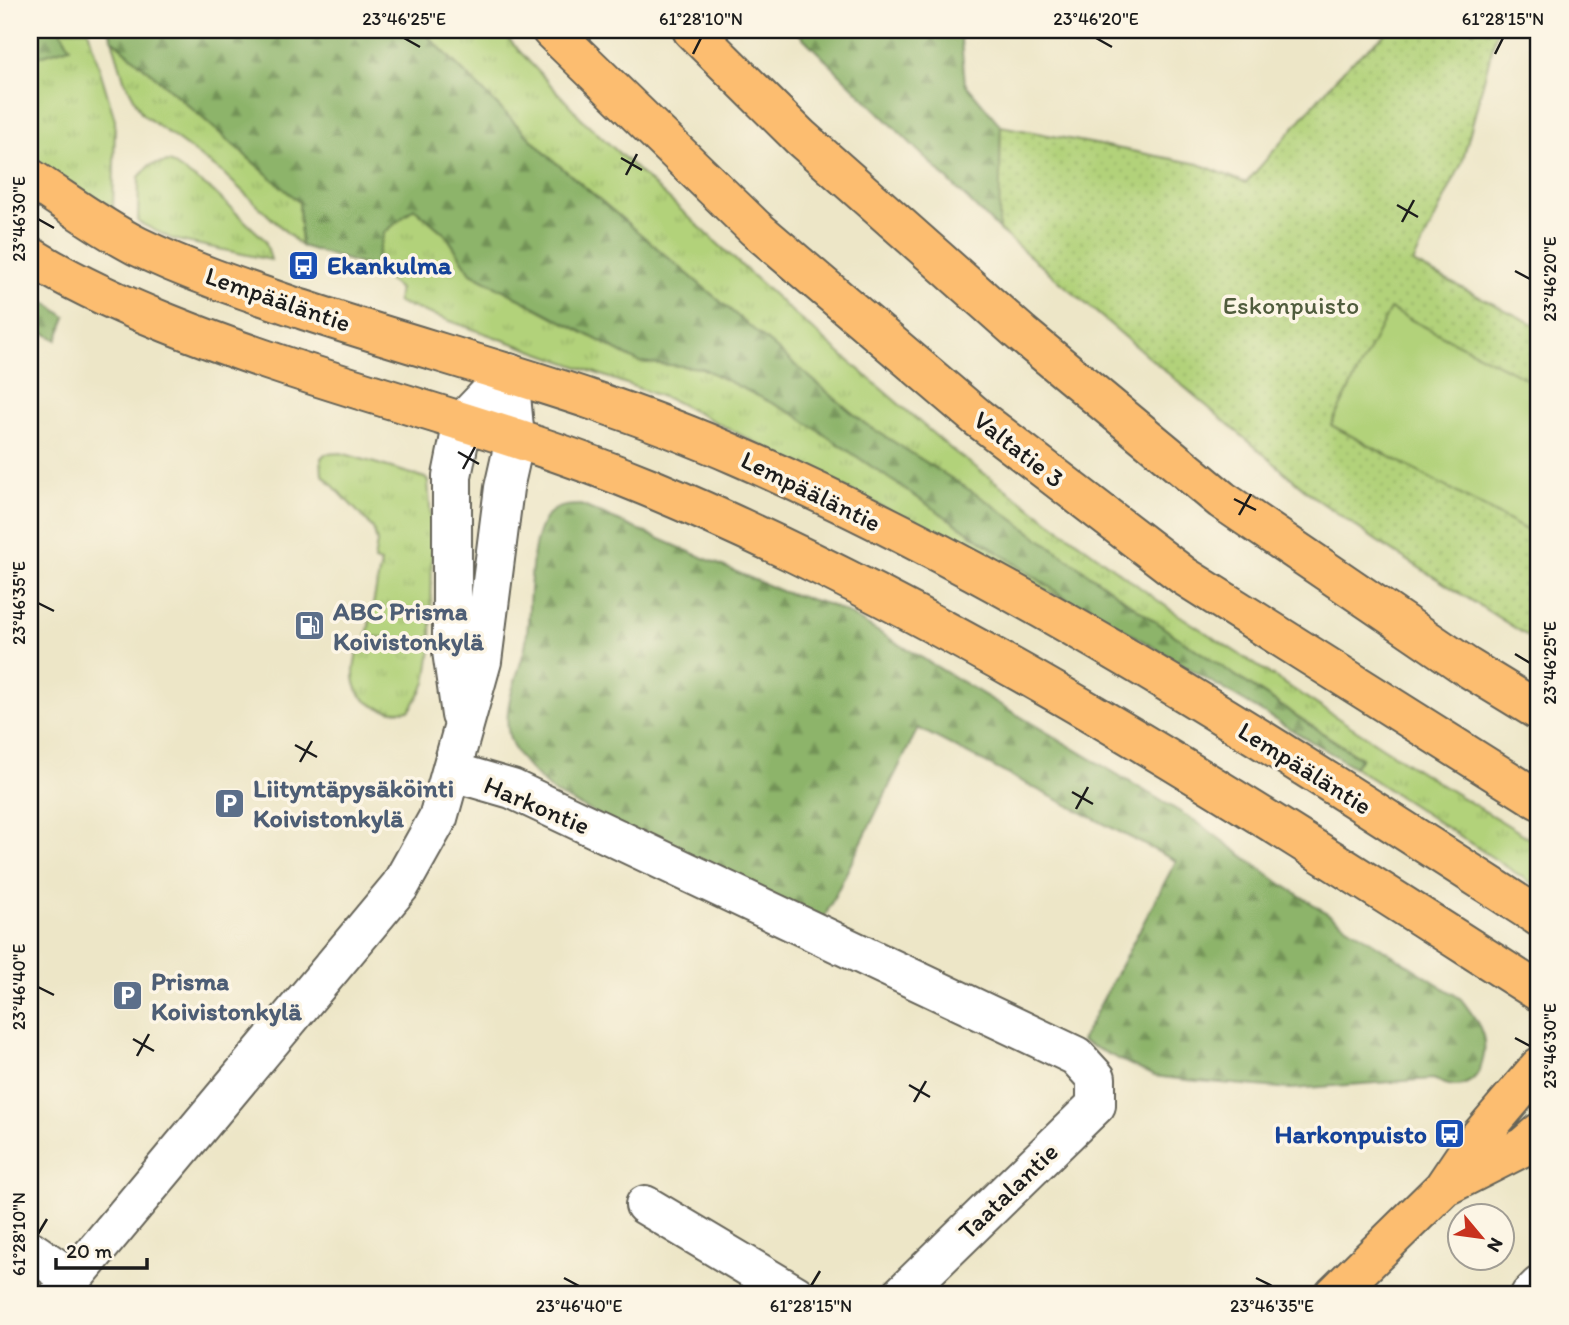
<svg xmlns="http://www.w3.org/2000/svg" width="1569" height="1325" viewBox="0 0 1569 1325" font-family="Itim,sans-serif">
<defs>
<pattern id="grass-tufts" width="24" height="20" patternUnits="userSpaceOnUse" patternTransform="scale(1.75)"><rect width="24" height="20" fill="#b2d27a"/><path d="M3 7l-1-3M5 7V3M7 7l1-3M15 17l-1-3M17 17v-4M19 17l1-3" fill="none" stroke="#98b469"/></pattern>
<pattern id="forest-firs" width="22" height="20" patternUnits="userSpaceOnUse" patternTransform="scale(1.75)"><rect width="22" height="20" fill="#8db46a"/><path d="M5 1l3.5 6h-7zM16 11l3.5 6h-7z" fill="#729256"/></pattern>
<pattern id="park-dots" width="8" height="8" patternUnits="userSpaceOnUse" patternTransform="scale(1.75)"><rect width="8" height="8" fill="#b2d27a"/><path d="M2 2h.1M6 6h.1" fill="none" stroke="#98b469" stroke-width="1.8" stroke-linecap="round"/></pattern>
</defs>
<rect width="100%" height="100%" fill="#fcf5e5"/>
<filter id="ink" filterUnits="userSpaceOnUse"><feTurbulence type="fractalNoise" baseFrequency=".0143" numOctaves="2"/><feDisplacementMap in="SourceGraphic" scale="14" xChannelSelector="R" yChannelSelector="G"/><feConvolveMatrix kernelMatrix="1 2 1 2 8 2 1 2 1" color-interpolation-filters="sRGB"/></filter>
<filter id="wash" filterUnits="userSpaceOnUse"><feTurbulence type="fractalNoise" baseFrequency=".00686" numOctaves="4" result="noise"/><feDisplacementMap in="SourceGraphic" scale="28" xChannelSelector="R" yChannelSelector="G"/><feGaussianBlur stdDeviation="1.57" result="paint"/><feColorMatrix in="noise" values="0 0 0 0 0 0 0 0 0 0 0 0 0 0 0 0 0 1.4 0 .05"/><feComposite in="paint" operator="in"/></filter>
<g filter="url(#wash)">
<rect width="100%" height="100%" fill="#ede6c7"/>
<path fill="url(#grass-tufts)" stroke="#67774b" stroke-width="2" d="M60,30H88L115,120L113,211L30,167V59L69,47Z
M422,30H500L584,121L790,310L952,450L1171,610L1435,781L1539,844V888L1354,767L1361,758L1171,633L990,503L864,423L548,156Z
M112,39L299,202L301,246L223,173L142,114L124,79Z
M170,162L213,191L265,240L271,260L172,239L138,222L139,177L150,165Z
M414,208L446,235L471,273L639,362L702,368L794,414L1079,607L674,401L397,302L399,289L374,268L384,233Z
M341,453L425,478L428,481L432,533L431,650L426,683L410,710C384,714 353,704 354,672C354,663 357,653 359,644L384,648L385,638L367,636L381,563L374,561L377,542L373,528L322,474L321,458L325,454Z"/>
<path fill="url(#forest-firs)" stroke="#546843" stroke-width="2" d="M30,30H60L70,47L30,59Z
M109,30H422L548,156L864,423L990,503L1171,633L1361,759L1354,767L1081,604L1079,607L794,414L702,368L639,362L471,273L446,235L414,208L384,233L374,268L301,246L299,202L112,39Z
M795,30H960L965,83L1001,126L1000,165L1539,643L1377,541L1314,497L1283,471L1255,439L999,230Z
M30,291L66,317L57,340L30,325Z
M581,505L783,592L827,604L845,612L1197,822L1277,881L1461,999C1470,1011 1479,1022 1483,1036C1487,1052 1482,1078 1465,1084C1454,1089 1443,1083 1433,1079L1291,1089L1186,1080L1154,1076L1081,1041L1176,861L918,728L821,924L554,793C538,777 515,759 509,735C502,706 519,675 525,647C532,614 526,543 547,516C556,505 568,506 581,505Z"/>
<path fill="url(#park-dots)" stroke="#67774b" stroke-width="2" d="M1390,30H1497L1462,163L1413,263L1539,327V643L1377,541L1314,497L999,230L1001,126L1199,164L1246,183L1345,68Z"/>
<path fill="#b2d27a" stroke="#67774b" stroke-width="2" d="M1390,309L1539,385V537L1331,425Z"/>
</g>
<g filter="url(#ink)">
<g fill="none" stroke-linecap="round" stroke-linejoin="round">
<defs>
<path id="minor" d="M461,715L452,651V476L463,421L509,373
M453,772L512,789L1076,1056L1096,1078V1105L901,1295
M645,1205L796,1295
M30,1250L72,1279
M59,1295L400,886L438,818L482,661L504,488L515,439L509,373
M1530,1295L1539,1286"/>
<path id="major" d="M30,178C65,201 100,227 137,246C190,272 248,291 304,310C449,358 598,394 738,456C1021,579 1281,751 1539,917
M30,256C73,283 120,304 167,323C324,387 491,422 648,487C962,618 1253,810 1539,992
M1448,1185L1523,1147L1539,1133
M1334,1295L1443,1188L1470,1148L1539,1067"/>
<path id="highway" d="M551,30L755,228L978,418L1184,576L1539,800
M692,30L800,137L1022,334L1222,500L1467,667L1539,711"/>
</defs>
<use href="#minor" stroke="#656358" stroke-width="42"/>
<use href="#major" stroke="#656358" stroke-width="42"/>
<use href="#highway" stroke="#656358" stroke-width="42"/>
<use href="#minor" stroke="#fff" stroke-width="38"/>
<use href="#major" stroke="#fcbd6f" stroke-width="38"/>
<use href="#highway" stroke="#fcbd6f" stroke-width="38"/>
</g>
</g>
<path fill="none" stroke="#1c1c1c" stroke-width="2.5" d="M404,38L420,47M1096,38L1112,47M693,54L701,38M1495,54L1503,38M621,158L642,170M626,175L637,154M1397,205L1418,217M38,219L54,228M1402,222L1414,200M1515,271L1530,279M458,452L479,464M463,469L475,447M1234,499L1256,510M1239,515L1251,494M38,603L54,611M1515,654L1530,663M295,745L317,757M300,762L312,741M1072,792L1093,804M1076,809L1088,787M38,987L54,995M1515,1038L1530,1046M133,1039L154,1051M137,1056L149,1034M909,1085L930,1097M914,1102L926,1081M38,1234L47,1219M564,1278L579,1286M1256,1278L1272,1286M811,1286L820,1271"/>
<defs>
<symbol id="bus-square" viewBox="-11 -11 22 22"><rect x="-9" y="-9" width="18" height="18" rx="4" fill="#1a4fb4" stroke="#fcf5e5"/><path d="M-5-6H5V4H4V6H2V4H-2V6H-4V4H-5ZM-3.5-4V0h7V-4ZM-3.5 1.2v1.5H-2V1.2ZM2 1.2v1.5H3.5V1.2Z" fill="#fff"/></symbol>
<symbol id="fuel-square" viewBox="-11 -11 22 22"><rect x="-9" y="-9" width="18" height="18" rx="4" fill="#5c6f8a" stroke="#fcf5e5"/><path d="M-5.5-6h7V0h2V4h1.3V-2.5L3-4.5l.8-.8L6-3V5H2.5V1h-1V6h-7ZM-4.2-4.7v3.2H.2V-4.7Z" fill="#fff"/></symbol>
<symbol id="parking-square" viewBox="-11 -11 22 22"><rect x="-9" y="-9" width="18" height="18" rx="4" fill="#5c6f8a" stroke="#fcf5e5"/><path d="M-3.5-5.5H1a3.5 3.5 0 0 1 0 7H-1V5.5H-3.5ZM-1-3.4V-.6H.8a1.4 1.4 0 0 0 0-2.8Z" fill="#fff"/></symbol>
</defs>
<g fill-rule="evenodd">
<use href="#bus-square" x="286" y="248" width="35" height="35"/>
<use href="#fuel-square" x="292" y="608" width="35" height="35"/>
<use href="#parking-square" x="212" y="786" width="35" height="35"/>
<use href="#parking-square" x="110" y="978" width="35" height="35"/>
<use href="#bus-square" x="1432" y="1116" width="35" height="35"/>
</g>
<g text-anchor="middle" stroke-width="7" stroke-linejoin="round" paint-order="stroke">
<g font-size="26" font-weight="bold" fill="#164399" stroke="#fcf5e5" text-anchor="start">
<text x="327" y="274">Ekankulma</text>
<text x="1427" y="1143" text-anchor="end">Harkonpuisto</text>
</g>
<g font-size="26" fill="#1c1c1c" stroke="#fcf5e5">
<text transform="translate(278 299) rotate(19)" y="9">Lempääläntie</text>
<text transform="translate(1019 449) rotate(38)" y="9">Valtatie 3</text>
<text transform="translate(811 491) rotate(26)" y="9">Lempääläntie</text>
<text transform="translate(1305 768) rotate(32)" y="9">Lempääläntie</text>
<text transform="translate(537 805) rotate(23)" y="9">Harkontie</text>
<text transform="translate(1008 1191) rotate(-44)" y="9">Taatalantie</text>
</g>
<g font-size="26" fill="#505c3d" stroke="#fcf5e5">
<text x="1291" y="314">Eskonpuisto</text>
</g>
<g font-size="26" font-weight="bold" fill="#4e5e75" stroke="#fcf5e5" text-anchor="start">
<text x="333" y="620">ABC Prisma<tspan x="333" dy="30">Koivistonkylä</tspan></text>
<text x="253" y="797">Liityntäpysäköinti<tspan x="253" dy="30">Koivistonkylä</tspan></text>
<text x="151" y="990">Prisma<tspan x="151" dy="30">Koivistonkylä</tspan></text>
</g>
</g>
<rect width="1569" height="1325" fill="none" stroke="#fcf5e5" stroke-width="77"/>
<g transform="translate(1481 1237) rotate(119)"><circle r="33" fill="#fcf5e5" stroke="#a29e95" stroke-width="2"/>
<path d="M0-5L12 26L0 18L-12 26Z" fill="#c8321e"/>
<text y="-10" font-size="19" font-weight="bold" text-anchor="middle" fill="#1c1c1c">N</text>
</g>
<path d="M56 1258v10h91v-10" fill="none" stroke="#1c1c1c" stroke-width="3.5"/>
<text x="66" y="1258" font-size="21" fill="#1c1c1c" stroke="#fcf5e5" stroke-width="5" paint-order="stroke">20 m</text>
<rect x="38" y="38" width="1492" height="1248" fill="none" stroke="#1c1c1c" stroke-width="2.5"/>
<g font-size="18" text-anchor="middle" fill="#1c1c1c">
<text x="404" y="25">23°46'25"E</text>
<text x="701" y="25">61°28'10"N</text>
<text x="1096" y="25">23°46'20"E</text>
<text x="1503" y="25">61°28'15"N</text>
<text transform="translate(19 219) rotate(-90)" y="6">23°46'30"E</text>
<text transform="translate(1550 279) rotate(-90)" y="6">23°46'20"E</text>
<text transform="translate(19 603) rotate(-90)" y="6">23°46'35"E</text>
<text transform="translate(1550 663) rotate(-90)" y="6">23°46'25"E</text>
<text transform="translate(19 987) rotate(-90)" y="6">23°46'40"E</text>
<text transform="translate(1550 1046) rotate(-90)" y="6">23°46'30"E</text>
<text transform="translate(19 1234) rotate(-90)" y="6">61°28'10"N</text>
<text x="579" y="1312">23°46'40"E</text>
<text x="811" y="1312">61°28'15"N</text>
<text x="1272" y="1312">23°46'35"E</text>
</g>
</svg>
